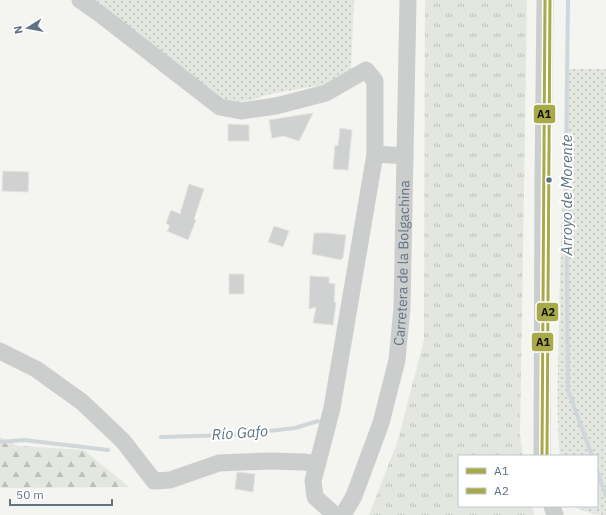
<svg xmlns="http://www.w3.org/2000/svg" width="606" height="515" viewBox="0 0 606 515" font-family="'IBM Plex Sans',sans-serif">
<defs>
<pattern id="grass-dots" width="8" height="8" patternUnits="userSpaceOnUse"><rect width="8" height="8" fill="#e3e7df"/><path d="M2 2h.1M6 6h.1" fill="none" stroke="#bbc0ba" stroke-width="1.8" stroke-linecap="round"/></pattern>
<pattern id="forest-firs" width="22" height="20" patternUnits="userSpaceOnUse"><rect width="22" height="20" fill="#e3e7df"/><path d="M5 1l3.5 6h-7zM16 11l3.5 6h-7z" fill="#bbc0ba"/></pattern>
<pattern id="park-tufts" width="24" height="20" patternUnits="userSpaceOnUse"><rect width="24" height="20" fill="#e3e7df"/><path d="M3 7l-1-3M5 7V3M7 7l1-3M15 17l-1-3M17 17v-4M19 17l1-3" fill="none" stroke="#bbc0ba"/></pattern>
</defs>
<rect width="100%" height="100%" fill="#f4f4f1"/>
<path fill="url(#grass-dots)" d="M90,0H354L351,69L340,78L327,84L270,94L252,100L230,103Z
M567,69H606V515C595,515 584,512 574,506H597V456H560C556,415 558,373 559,332C560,244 564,157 567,69Z"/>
<path fill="url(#forest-firs)" d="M0,437L18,446L84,450L129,487L0,488Z"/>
<path fill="url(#park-tufts)" d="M425,0H527L520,434L523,456H459V506H532L534,515H369L398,440L424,340Z"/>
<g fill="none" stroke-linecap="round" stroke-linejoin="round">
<path stroke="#cfd7da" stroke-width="4" d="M568,0L566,162L568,390L592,456
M161,437L234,435L295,428L318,421
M0,442L24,440L108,450
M597,471L606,496"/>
</g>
<path fill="#d0d1d1" stroke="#e3e3e1" d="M313,113L299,141L284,136L272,138L269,120Z
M228,124L249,125V141H228Z
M340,128L352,130L348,170L333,169L335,145L338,146Z
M3,171L29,172L28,192L2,191Z
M189,184L204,189L194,219L196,220L188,240L167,231L170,226L166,223L171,210L180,214Z
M274,226L289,231L283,247L268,242Z
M314,233H327L346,235L343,258H342L341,260L312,254Z
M229,274H244V294H229Z
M310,276L329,277V283L335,284L334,302L336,303L333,325L313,323L316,307L309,309Z
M237,472L255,474L253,492L235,489Z"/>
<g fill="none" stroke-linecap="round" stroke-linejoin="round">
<g stroke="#cccece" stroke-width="17">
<path d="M80,0L100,14L220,107L241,111L276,106L326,93L366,70L375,81V154L332,408L313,481L315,497L335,515"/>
<path d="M375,154L405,156"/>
<path d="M0,351L36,369L82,402L123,441L154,481L170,480L219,463L270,461L304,462L317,464"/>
<path d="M542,456L543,180L545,0"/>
<path d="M552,506L555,515"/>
<path id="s1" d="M343,515L354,496L381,423L397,360L402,308L408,0"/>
</g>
<defs>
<path id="bus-1" d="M542,456L545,0"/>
<path id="bus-2" d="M547,456L550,0"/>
</defs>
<use href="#bus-1" stroke="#fff" stroke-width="6"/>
<use href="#bus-2" stroke="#fff" stroke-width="6"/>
<use href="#bus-1" stroke="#a8aa49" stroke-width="3"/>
<use href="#bus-2" stroke="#a8aa49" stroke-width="3"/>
</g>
<circle fill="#617384" stroke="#fff" stroke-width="1.5" cx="549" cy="180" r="3.5"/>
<g text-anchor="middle" stroke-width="4" stroke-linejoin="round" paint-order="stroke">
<g font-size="14" fill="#617384" stroke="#fff">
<text dy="5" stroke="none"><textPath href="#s1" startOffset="262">Carretera de la Bolgachina</textPath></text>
</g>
<g font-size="15" font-style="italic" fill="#5c7682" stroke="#fff">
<text transform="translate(567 195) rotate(-90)" y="5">Arroyo de Morente</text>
<text transform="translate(240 433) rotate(-4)" y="5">Río Gafo</text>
</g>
</g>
<g stroke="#fff" stroke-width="1.5">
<rect x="533" y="104" width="23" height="20" rx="4" fill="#a8aa49"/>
<rect x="536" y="302" width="23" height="20" rx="4" fill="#a8aa49"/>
<rect x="531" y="332" width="23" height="20" rx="4" fill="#a8aa49"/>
</g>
<g font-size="11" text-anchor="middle" font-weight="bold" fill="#111">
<text x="544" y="118">A1</text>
<text x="548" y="316">A2</text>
<text x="543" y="346">A1</text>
</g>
<rect x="458" y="455" width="140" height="52" fill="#ffffff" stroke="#c0c7ce"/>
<rect x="466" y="468" width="20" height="6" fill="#a8aa49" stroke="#c0c7ce"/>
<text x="494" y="475" font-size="12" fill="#617384">A1</text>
<rect x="466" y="488" width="20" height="6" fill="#a8aa49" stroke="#c0c7ce"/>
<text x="494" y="495" font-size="12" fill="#617384">A2</text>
<g transform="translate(28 28) rotate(259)" stroke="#ffffff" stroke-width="3" paint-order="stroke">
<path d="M0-3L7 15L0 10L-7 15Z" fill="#617384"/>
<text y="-6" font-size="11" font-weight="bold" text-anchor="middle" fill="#617384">N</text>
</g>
<path d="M10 499v6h102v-6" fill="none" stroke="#617384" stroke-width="2"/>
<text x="16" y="499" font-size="12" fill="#617384" stroke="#ffffff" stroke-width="3" paint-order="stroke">50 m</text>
</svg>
